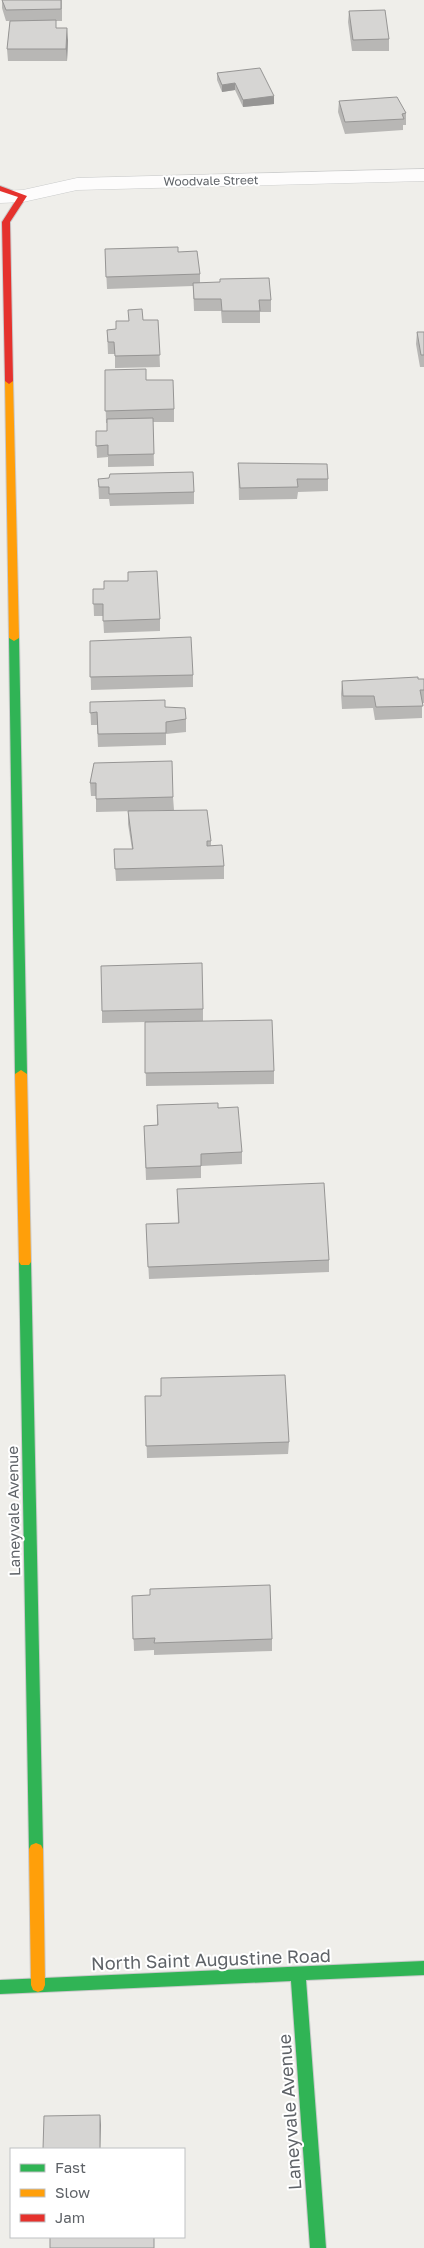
<svg xmlns="http://www.w3.org/2000/svg" width="424" height="2248" viewBox="0 0 424 2248" font-family="'Golos Text',sans-serif">
<rect width="100%" height="100%" fill="#efeeea"/>
<g fill="none" stroke-linecap="round" stroke-linejoin="round">
<defs>
<path id="street" d="M424,169V181L77,190L23,202L0,203V191L23,190L77,178Z"/>
<path id="fast" d="M14,635L19,638L27,1074L21,1078L15,1074L9,638Z
M25,1257L29,1259L31,1262L43,1849L41,1853L36,1855L31,1853L29,1849L19,1262L21,1259Z
M424,1961V1975L306,1980L326,2248H310L291,1981L0,1994V1980Z"/>
<path id="slow" d="M9,378L13,381L19,638L14,641L9,638L5,381Z
M21,1070L27,1074L31,1262L29,1265H21L19,1262L15,1074Z
M36,1843L41,1845L43,1849L45,1985L43,1990L38,1992L33,1990L31,1985L29,1849L31,1845Z"/>
<path id="jam" d="M0,186L27,196L10,222L13,381L9,384L5,381L2,222L18,197L0,191Z"/>
</defs>
<use href="#street" stroke="#cbcccc" stroke-width="1"/>
<use href="#fast" stroke="#cacacb" stroke-width="2"/>
<use href="#slow" stroke="#cacacb" stroke-width="2"/>
<use href="#jam" stroke="#cacacb" stroke-width="2"/>
<use href="#street" fill="#fdfcfc" fill-rule="evenodd"/>
<use href="#fast" fill="#30b455" fill-rule="evenodd"/>
<use href="#slow" fill="#ff9f0a" fill-rule="evenodd"/>
<use href="#jam" fill="#e5322d" fill-rule="evenodd"/>
</g>
<path fill="#b8b7b5" d="M2,0H62V21H56V28L68,40L67,61H8L7,49L10,21H6L2,8Z
M349,11L389,39V51H352L348,22Z
M217,73L274,96V104L243,107L235,90L222,92L217,80Z
M339,101L406,113V125H403V130L345,134L338,112Z
M105,249L178,252L200,274V283L271,300V312H260V323H222L221,311H194L193,286L107,289Z
M143,320H158L160,367L115,368V354H108L107,330L116,329Z
M417,332H424V367H420L416,344Z
M105,370L146,380L174,409V422H153L154,466L108,467V457L97,458L96,431H107V423H106Z
M238,463L328,479V491L298,492L297,499L239,500Z
M98,479L194,492V504L110,506L109,499H99Z
M93,589L160,619V631L104,633L103,616H94Z
M90,641L193,675V687L91,690Z
M424,679V703H422V718L375,720L373,708L342,709L341,694L342,681Z
M90,702L165,707L186,719V732L166,734V745L98,747L97,725H91Z
M94,763L173,797L174,810L96,812V796H91L90,783Z
M128,811L211,841V846L224,866V879L116,881L114,849H132L128,824Z
M203,1009V1021L274,1071V1084L146,1086L145,1022L102,1023V1011Z
M157,1105L218,1108L242,1152V1164L201,1166V1178L146,1180L144,1126L157,1125Z
M177,1189L329,1260V1272L149,1279L146,1224L178,1223Z
M145,1396L289,1442L288,1454L147,1458Z
M132,1596L272,1639V1651L154,1655V1650L134,1651Z"/>
<path fill="#969594" d="M67,28L68,40L67,61L66,49Z
M235,83V90L222,92V85Z
M274,96V104L243,107V100Z
M100,2115L101,2125L100,2149Z"/>
<path fill="#d6d5d3" stroke="#969594" d="M2,0H61V9L6,10Z
M385,10L389,39L353,40L349,11Z
M56,20V28H67L66,49H7L10,21Z
M260,68L274,96L243,100L235,83L222,85L217,73Z
M397,97L406,113L402,114L404,119L345,122L339,101Z
M178,247V252L197,251L200,274L106,277L105,249Z
M269,278L271,300H259L260,311H222L221,299H194L193,283L220,282V279Z
M142,309L143,320H158L160,355L115,356L114,342H108L107,330L116,329V321H129L128,310Z
M417,332H424V355H421Z
M146,369V380H173L174,409L105,411V370Z
M153,418L154,454L108,455V445L96,446V431H107V419Z
M238,463L327,464L328,479H297L298,487L240,488Z
M193,472L194,492L109,494V487H99L98,479L109,478L110,474Z
M157,571L160,619L103,621V604H93V589H104V581H128V572Z
M191,637L193,675L90,677V641Z
M418,677V679H424V690H420L423,706L376,707L374,696H343L342,681Z
M165,700V707L185,708L186,719L166,722V733L98,734L97,712L90,713V702Z
M172,761L173,797L96,799V783H90L94,763Z
M207,810L211,841H207V846L222,845L224,866L115,869L114,849H133L128,811Z
M202,963L203,1009L102,1011L101,966Z
M272,1020L274,1071L145,1073V1022Z
M218,1103V1108L238,1107L242,1152L201,1154V1166L146,1168L144,1126L158,1125L157,1105Z
M324,1183L329,1260L148,1267L146,1224L179,1223L177,1189Z
M285,1375L289,1442L146,1446L145,1396H161V1378Z
M270,1585L272,1639L154,1643L155,1638L133,1639L132,1596L150,1595V1589Z
M100,2115V2149H43L44,2116Z
M50,2237H154V2248H50Z"/>
<g text-anchor="middle" stroke-width="4" stroke-linejoin="round" paint-order="stroke">
<g font-size="12" fill="#5f6368" stroke="#fff">
<text transform="translate(211 181) rotate(-1)" y="4">Woodvale Street</text>
</g>
<g font-size="15" fill="#5f6368" stroke="#fff">
<text transform="translate(14 1511) rotate(-91)" y="5">Laneyvale Avenue</text>
</g>
<g font-size="18" fill="#5f6368" stroke="#fff">
<text transform="translate(211 1960) rotate(-2)" y="6">North Saint Augustine Road</text>
<text transform="translate(290 2112) rotate(-94)" y="6">Laneyvale Avenue</text>
</g>
</g>
<rect x="10" y="2148" width="175" height="90" fill="#ffffff" stroke="#bfc1c3"/>
<rect x="20" y="2164" width="25" height="8" fill="#30b455" stroke="#bfc1c3"/>
<text x="55" y="2173" font-size="15" fill="#5f6368">Fast</text>
<rect x="20" y="2189" width="25" height="8" fill="#ff9f0a" stroke="#bfc1c3"/>
<text x="55" y="2198" font-size="15" fill="#5f6368">Slow</text>
<rect x="20" y="2214" width="25" height="8" fill="#e5322d" stroke="#bfc1c3"/>
<text x="55" y="2223" font-size="15" fill="#5f6368">Jam</text>
</svg>
